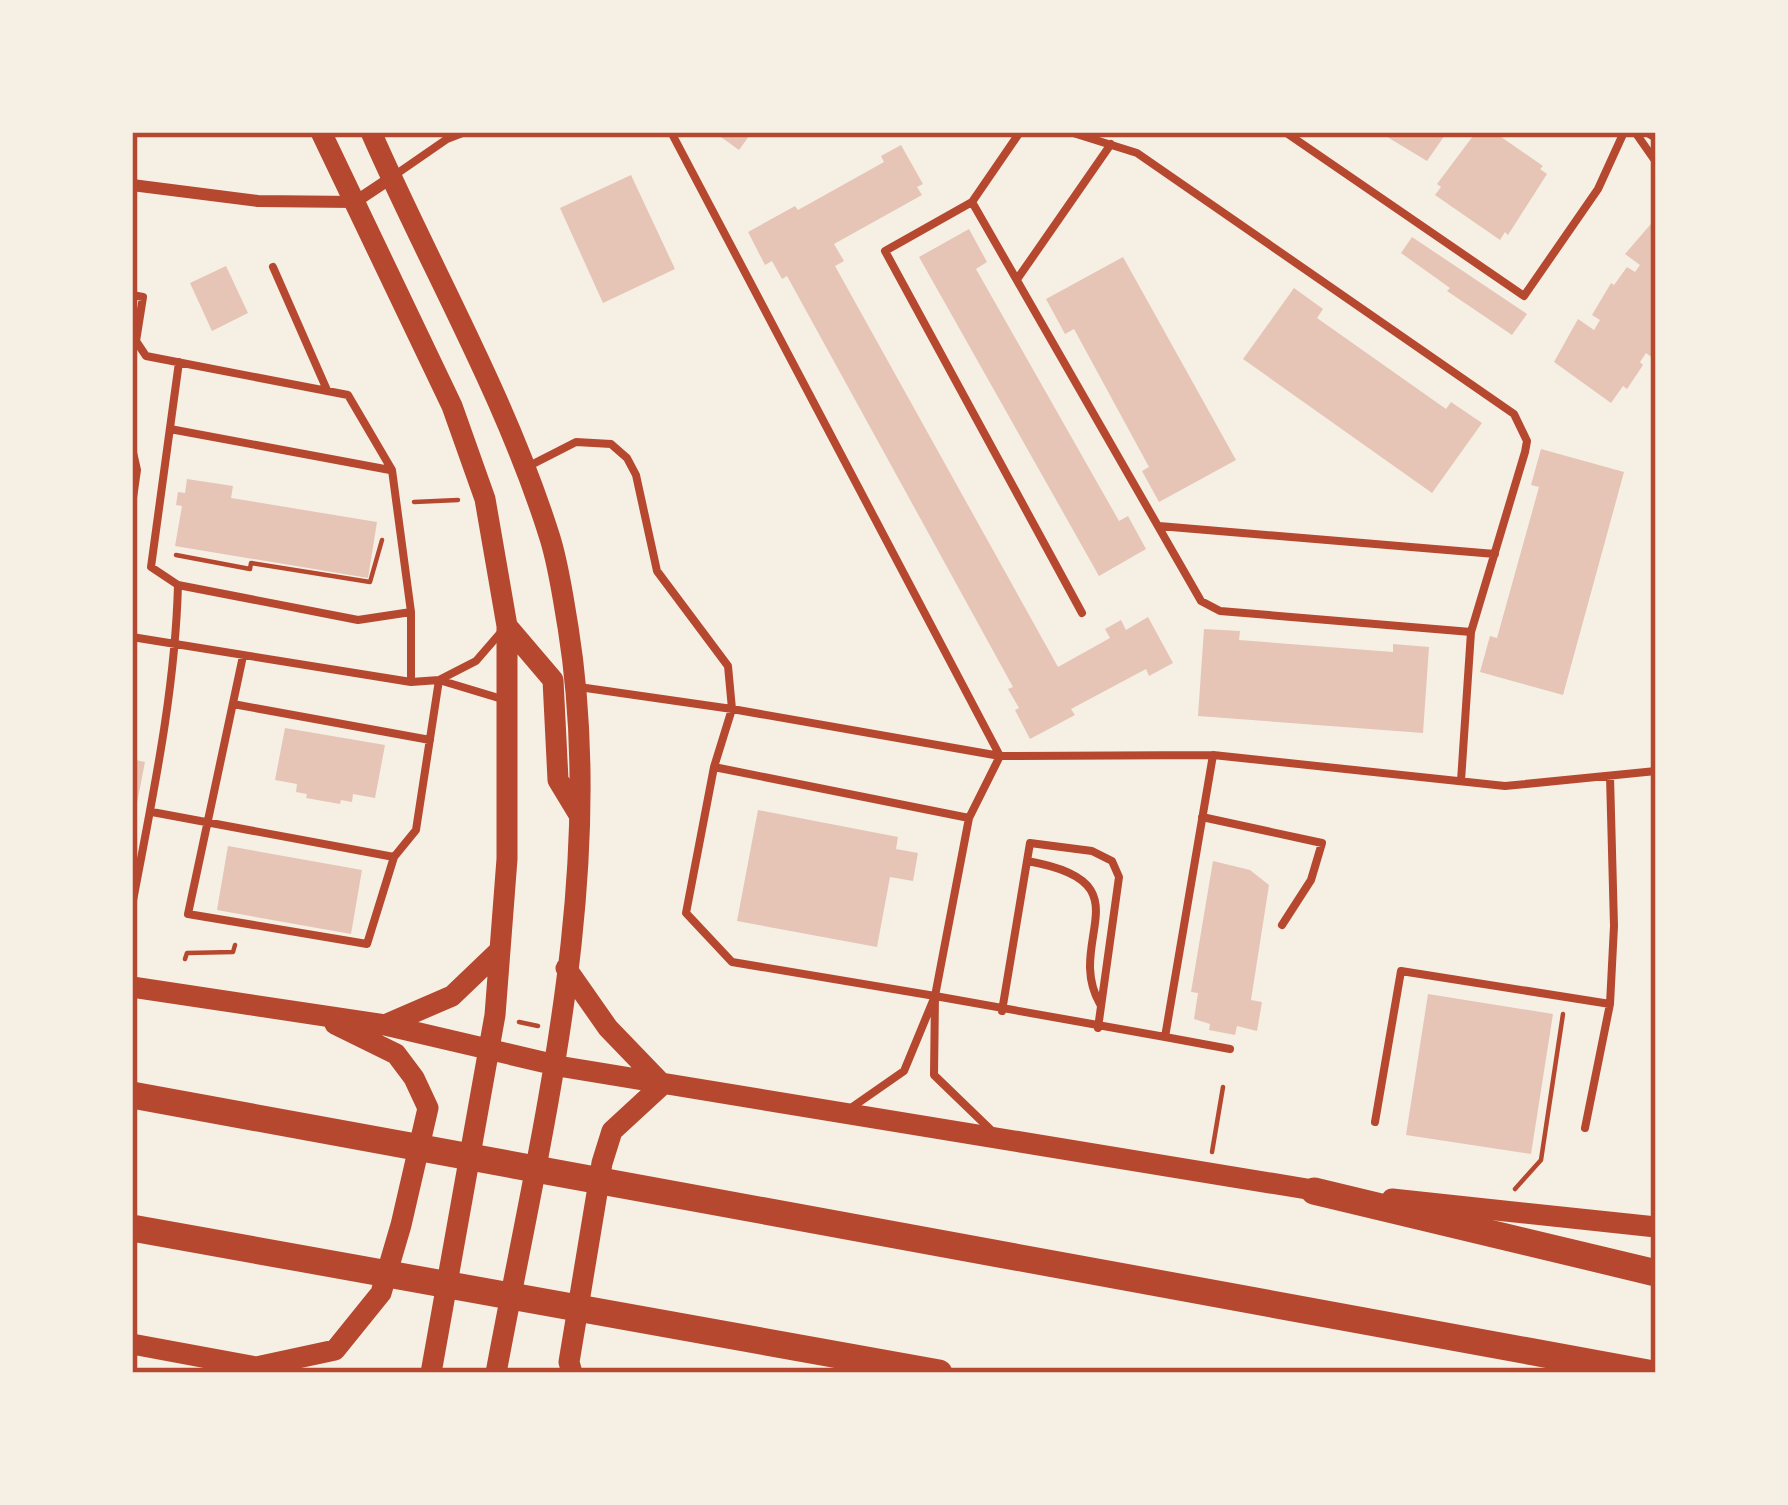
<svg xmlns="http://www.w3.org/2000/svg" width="1788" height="1505" viewBox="0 0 1788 1505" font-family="'Roboto Condensed',sans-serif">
<rect width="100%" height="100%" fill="#f6efe4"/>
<path fill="#e6c5b7" d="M714,132H752L739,150Z
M1386,132H1447L1427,161L1384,135Z
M1476,132H1494L1543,166L1540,169L1547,174L1508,235L1505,232L1500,240L1435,195L1441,187L1437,184Z
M901,145L923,184L917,187L922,195L834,244L844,261L835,266L1058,667L1110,638L1105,629L1121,620L1126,630L1148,617L1173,663L1149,676L1146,669L1071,709L1075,715L1030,739L1015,710L1019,708L1008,689L1013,687L787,276L782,279L772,261L765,265L748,232L795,206L798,210L884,162L881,156Z
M631,175L675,269L603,303L560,208Z
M1656,218V357L1654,359L1646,353L1640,362L1643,365L1627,389L1623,386L1611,403L1554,362L1578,319L1594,330L1600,320L1592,315L1611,283L1614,285L1627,267L1635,272L1640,265L1625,254Z
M969,229L987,262L976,269L1119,521L1128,516L1146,549L1099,576L919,257Z
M1412,237L1527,314L1512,335L1447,291L1450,288L1401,253Z
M1123,257L1236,460L1159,502L1142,471L1149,467L1074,329L1065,334L1046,299Z
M226,266L248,313L212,331L190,283Z
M1294,288L1323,309L1317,318L1446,409L1451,402L1482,423L1432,493L1243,359Z
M1541,449L1624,472L1563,695L1480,672L1490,636L1497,638L1539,487L1531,485Z
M187,479L233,486L231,498L377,522L368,578L175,546L182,506L176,505L178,492L185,493Z
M1204,629L1240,631L1239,640L1393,652V644L1429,647L1423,733L1198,716Z
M285,728L385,745L375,798L353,794L352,802L341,800L340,804L306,798L307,794L296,792L297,784L275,780Z
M132,759L145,762L134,818H132Z
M758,810L898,837L896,849L918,853L913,881L890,877L877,947L737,921Z
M228,846L362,870L351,934L217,910Z
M1213,861L1250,870L1269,885L1251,1000L1262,1002L1257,1031L1237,1026L1235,1035L1209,1030L1210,1024L1194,1019L1198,993L1191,992Z
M1428,994L1553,1014L1531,1154L1406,1135Z"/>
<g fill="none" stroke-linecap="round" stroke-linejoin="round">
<path stroke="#b5482f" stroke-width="4.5" d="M414,502L458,500
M176,555L250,569L251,563L370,582L382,540
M185,959L187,953L233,952L235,945
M519,1022L538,1026
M1212,1152L1223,1087
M1515,1189L1541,1160L1563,1014"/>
<path stroke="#b5482f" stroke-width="8" d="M671,132L1000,756L1213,755
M1020,132L972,202L885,251L1082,613
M1070,132L1137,153L1514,414L1527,441L1525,452L1471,632
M1285,132L1524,296L1598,189L1624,132
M1585,132H1614
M1635,132L1656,162
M1646,132L1656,138
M392,177L447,139L465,132
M972,202L1201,601L1220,611L1471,632L1461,781
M273,267L327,390
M1018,278L1111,144
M132,295L143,297L136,341L146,356L348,395L392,470L411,612V682
M170,429L390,470
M132,448L137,470L132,505
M529,466L576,442L611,444L627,458L636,475L657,571L728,666L732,709L714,767L686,913L732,962L935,996L969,818L714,767
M1159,526L1495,554
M178,585L358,620L411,612
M132,637L411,682L439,680L502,699
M243,656L188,914L367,944L394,857L416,830L439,680
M439,680L476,661L502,631
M579,687L732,709L1000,756L969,818
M233,704L430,740
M152,812L394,857
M1202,817L1322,843L1311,880L1282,925
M1027,861C1150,882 1063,940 1100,1004
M132,906C152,799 175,694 178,585L151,567L179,362
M935,996L1165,1037L1213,755L1505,786L1656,771
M1002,1011L1030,843L1092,851L1112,861L1119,877L1098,1028
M1165,1037L1230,1049
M848,1110L904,1071L935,996L934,1075L993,1132
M1375,1122L1401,971L1610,1004
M1585,1128L1610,1004L1614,926L1610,776"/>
<path stroke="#b5482f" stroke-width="12" d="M132,185L258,201L355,202L391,178"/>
<path stroke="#b5482f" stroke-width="21" d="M321,132L452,406L485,499L507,626V859L495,1015L431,1373
M371,132C430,267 506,397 550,538C559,567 563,598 568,627C608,875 541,1130 496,1373
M507,626L553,680L558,780L578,813
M566,968L608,1028L662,1084
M132,987L385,1025L564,1067L1325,1192
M385,1025L452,996L499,951
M1392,1199L1656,1227
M132,1344L267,1369
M256,1367L335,1350L381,1293L401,1225L428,1108L414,1078L396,1054L335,1024
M572,1373L569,1362L602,1163L612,1131L663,1084"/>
<path stroke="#b5482f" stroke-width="27" d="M132,1095L1648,1373
M1314,1191L1656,1273
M132,1228L939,1373"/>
</g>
<rect width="1788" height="1505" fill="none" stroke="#f6efe4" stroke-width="270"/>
<rect x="135" y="135" width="1518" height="1235" fill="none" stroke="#b5482f" stroke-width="4.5"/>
</svg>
